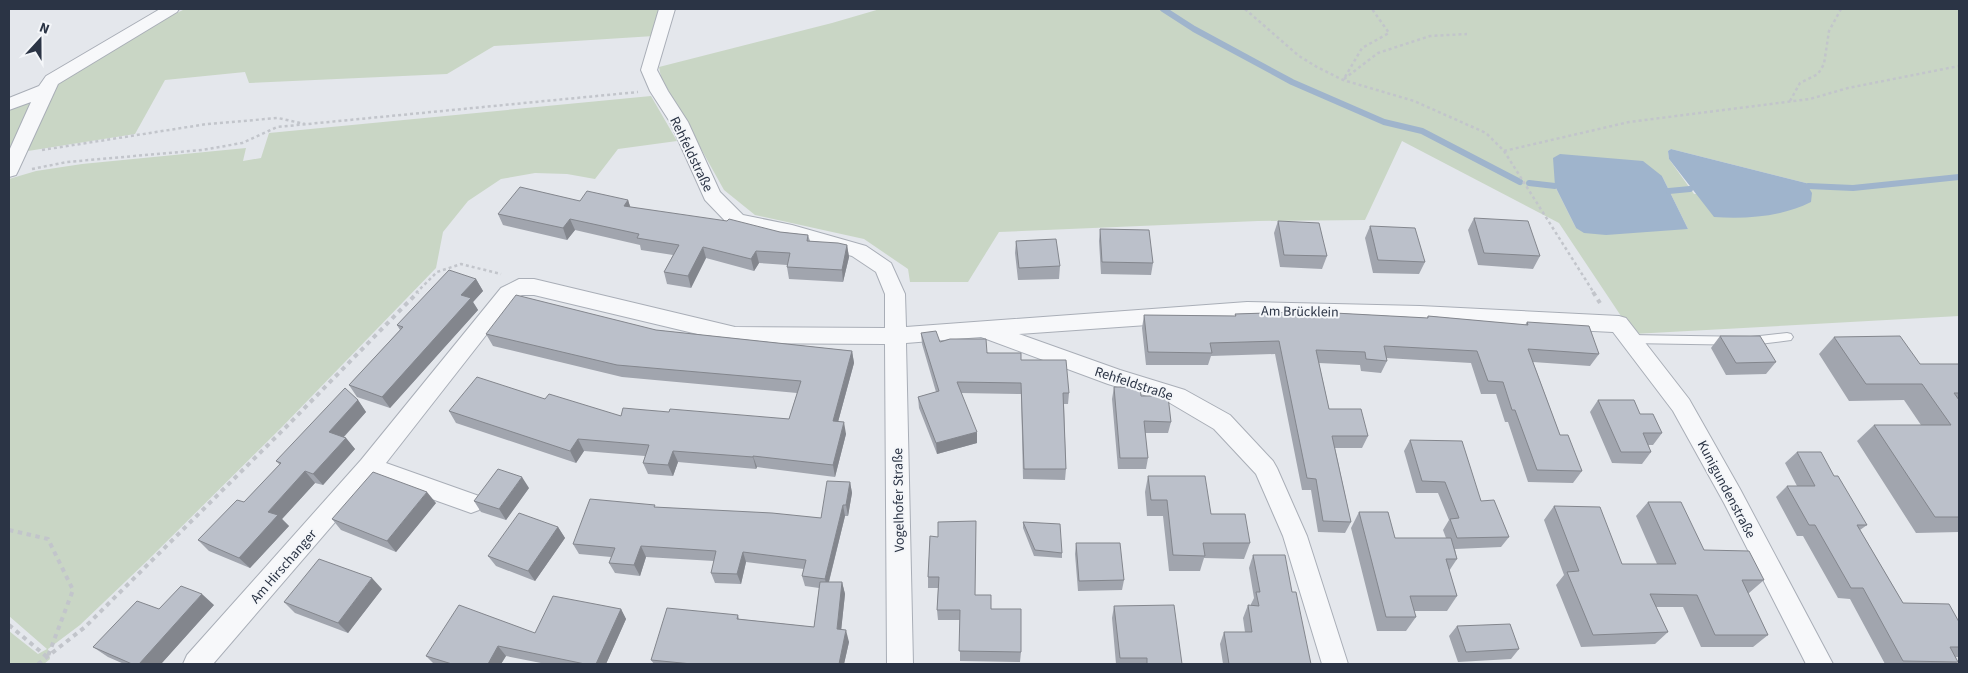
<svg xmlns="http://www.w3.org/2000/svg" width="1968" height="673" viewBox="0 0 1968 673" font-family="'Source Sans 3',sans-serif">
<rect width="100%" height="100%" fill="#e4e7ec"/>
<path fill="#c9d6c5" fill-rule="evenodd" d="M185,9H664L654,36L494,46L447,74L249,83L245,72L165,80L135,134L28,151L44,100L55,85L160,21Z
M880,9H1959V316L1633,334L1559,223L1402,141L1365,220L1258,221L999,232L968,282H910L908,269L864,239L755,215L724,190L661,77L659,67L832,23ZM1671,149L1806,183L1694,194L1669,159L1668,151ZM1662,176L1688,229L1576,228L1555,186V179Z
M651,96L677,141L618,149L595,179L567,174L535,173L501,179L468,201L443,232L436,268L282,427L148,560L80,625L48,649L50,659L44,664H9V631L38,654L47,649L9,616V179L36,171L82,164L246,148L243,161L261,158L269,133Z
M36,98L9,157V109Z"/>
<path fill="#9fb4cc" d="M1671,149L1806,183L1812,193L1811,202C1781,217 1747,219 1714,217L1669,159L1668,151Z
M1560,154L1643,161L1662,176L1688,229L1606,235L1584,233L1576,228L1555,186L1553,158Z"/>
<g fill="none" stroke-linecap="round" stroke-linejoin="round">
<path stroke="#9fb4cc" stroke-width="6" d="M1163,9L1194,29L1292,82L1384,122L1422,131L1520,182
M1529,183L1555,186
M1808,186L1853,188L1959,177
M1669,191L1690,189"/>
<defs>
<path id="service" d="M1787,333L1791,334L1793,337L1791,340L1751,345L1629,343L1625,342L1623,339L1625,336L1629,335L1751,337Z"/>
<path id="minor" d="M160,9H179L177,12L58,84L18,171L16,175L9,177V151L31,102L9,110V98L39,86L46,76Z
M659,9H675L657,70L668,91L688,122L720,192L743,215L792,225L866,246L891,263L905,294L906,327L1247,302L1420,306L1619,316L1626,318L1689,399L1740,489L1833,664H1806L1724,503L1673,411L1613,332L1420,322L1247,318L1019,334L1120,370L1185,390L1230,415L1273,461L1277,468L1307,536L1348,664H1322L1283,536L1256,474L1214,429L1170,403L1108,384L981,337L906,343L913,664H887L885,344L735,343L534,295H522L515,298L386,463L479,496L483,503L479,510L471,513L373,478L213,664H183L187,655L361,460L501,288L519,279H534L735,327L885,328V294L876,272L852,256L792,239L730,226L705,200L670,122L650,91L641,70Z"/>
</defs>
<use href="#service" stroke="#a9aeb7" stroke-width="2"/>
<use href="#minor" stroke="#a9aeb7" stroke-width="2"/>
<path stroke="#c2c5cb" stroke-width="2.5" stroke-dasharray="3 3" stroke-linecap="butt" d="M1245,9L1299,56L1317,67L1343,80L1414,101L1486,133L1504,151L1594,293
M1345,77L1362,48L1389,33L1372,9
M1344,79L1378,53L1430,36L1467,34
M1790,101L1800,83L1818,74L1824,64L1829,31L1841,9
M42,150L207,124L278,118L305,124
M1504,151L1629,122L1810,99L1848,88L1959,66
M32,169L67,162L202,150L242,143L277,127L638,92
M416,293L437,272L461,264L501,274"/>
<path stroke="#c2c5cb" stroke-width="4" stroke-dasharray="4.5 4.5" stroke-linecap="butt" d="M1593,292L1600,303
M9,530L48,539L73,590L48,656
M9,625L47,657
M38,664L85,627L286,427L418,292"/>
<use href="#service" fill="#f7f8fa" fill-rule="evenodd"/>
<use href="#minor" fill="#f7f8fa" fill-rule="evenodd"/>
</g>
<path fill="#a1a5ae" d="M628,200L630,207L780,232L808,235L810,241L847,245L849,257L843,282L789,279L787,267V265L759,263L754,271L706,258L691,288L667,284L664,272L673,255L641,250L640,245L575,230L567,240L503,225L498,214L580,201Z
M1474,218L1540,256L1533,269L1478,265L1468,230Z
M1278,221L1327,256L1322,269L1280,267L1274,233Z
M1370,226L1425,262L1419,274L1373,273L1365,238Z
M1100,229L1153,263L1151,275L1101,274L1099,241Z
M1016,241L1060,266L1059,279L1018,280L1015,253Z
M476,279L483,291L473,302L478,310L390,408L357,397L349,385L400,330L397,325Z
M1297,311L1427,318L1428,316L1525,325L1527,322L1599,354L1590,366L1533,362L1560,435L1582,471L1573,483L1528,482L1508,422H1505L1496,394H1481L1471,363L1386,358L1387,361L1381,373L1361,371L1360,365L1319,363L1329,409L1368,436L1362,448H1335L1351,522L1345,533L1318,532L1311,490H1302L1275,354L1211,356L1208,365H1146L1142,328L1144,315L1235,316V314L1297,312Z
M656,330L852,351L854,363L838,422L846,434L835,477L757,467L756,469L678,462L673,476L648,474L643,463L645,456L584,451L576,463L456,423L449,411L545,399L621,416L669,412L789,419L797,393L622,377L493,346L486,334Z
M921,333L940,342L1021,360L1069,393L1068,404H1064L1066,469L1065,480L1023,479L1021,394L961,393L977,443L937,454L919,408L918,397L936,392L922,344Z
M1720,336L1776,362L1766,374L1726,375L1711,348Z
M1834,337L1920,364H1959V532L1916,533L1857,441L1874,425H1921L1904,400L1849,401L1819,354Z
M1114,387L1141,396L1171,422L1168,433H1145L1148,458L1146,469H1118L1112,399Z
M358,400L366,412L344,437L346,438L355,449L323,485L315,483L282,519L289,526L250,568L209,551L198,540L244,502L280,465L276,461Z
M1598,400L1640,414L1662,433L1653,445H1648L1651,452L1642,464L1612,463L1590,412Z
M1410,440L1481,501L1509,537L1501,547L1455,549L1457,559L1449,571L1457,596L1447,611H1414L1416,617L1406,631H1377L1351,528L1359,512L1395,538H1446L1443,530L1449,520L1438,493H1416L1404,451Z
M1797,452L1834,476L1867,525L1860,530L1903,603L1959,622V657H1955L1958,662L1954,664H1885L1850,599L1838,598L1803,536H1797L1776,497L1787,486H1797L1785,463Z
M1148,476L1211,514L1250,543L1244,559L1204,558L1200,571H1169L1163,516H1147L1145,492Z
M850,482L852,493L848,516H845L829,582H842L845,594L841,630L849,642L844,664H654L651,660L738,615L739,619L814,627L819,588L805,586L802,576L804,569L746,562L741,584L715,583L711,573L714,561L646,557L640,576L615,573L609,563L611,557L579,554L573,544L656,507L821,518Z
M529,488L506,520L481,512L474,501Z
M1648,502L1704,550L1764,580L1749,593H1748L1768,635L1753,647H1701L1683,607H1656L1668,632L1655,644L1581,647L1556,585L1564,575L1544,520L1554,506L1622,564H1657L1636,516Z
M436,503L396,552L341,530L332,519Z
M1023,522L1062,553V558L1034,556L1023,528Z
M558,527L565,538L535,581L496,566L488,556Z
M930,536L975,595L991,609L1021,652L1020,662L960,661V620H938L937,610L938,588H928V577Z
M1076,543L1124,580L1122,590L1078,591L1075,554Z
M1253,555L1292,592L1311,664H1223L1220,644L1224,632H1245L1243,618L1248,605L1251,606V604L1254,598L1249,568Z
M382,589L348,633L295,613L284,602Z
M214,605L161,664H124L108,657L93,647L159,609Z
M1114,606L1182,664H1116L1112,618Z
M621,609L626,619L606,664H546L506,656L501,664H434L426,656L535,633Z
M1457,626L1519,649L1511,659L1458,662L1449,636Z"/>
<path fill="#83868d" d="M628,200L632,212L624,206Z
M570,219L575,230L567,240L563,228Z
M847,245L849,257L843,282L842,270Z
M703,247L706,258L691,288L688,276Z
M756,251L759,263L754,271L751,259Z
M476,279L483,291L473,302L478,310L390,408L382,397L461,295Z
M852,351L854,363L835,433L833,421Z
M358,400L366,412L338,443L329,432Z
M844,422L846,434L835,477L833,465Z
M977,432V443L937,454L936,443Z
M346,438L355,449L323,485L313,474Z
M578,439L584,451L576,463L570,451Z
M673,451L678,462L673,476L668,465Z
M753,456L757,467L756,469L753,457Z
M305,471L315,483L282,519L289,526L250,568L239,558L268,512Z
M522,477L529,488L506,520L499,509Z
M850,482L852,493L848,516L846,505Z
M427,492L436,503L396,552L387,541Z
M843,505L845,516L827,589L825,579Z
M558,527L565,538L535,581L528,571Z
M641,546L646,557L640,576L634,565Z
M743,552L746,562L741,584L737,574Z
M372,578L382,589L348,633L338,623Z
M842,582L845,594L840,641L837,629Z
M202,594L214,605L161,664H139Z
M621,609L626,619L606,664H596Z
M846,630L849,642L844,664H839Z
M498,646L506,656L501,664H488Z"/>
<path fill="#bbc0ca" stroke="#83868d" d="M520,187L580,201L587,191L628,200L624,206L727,221L729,219L780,232L808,235L807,241L838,243L847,245L842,270L787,267L790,253L756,251L751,259L703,247L688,276L664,272L679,245L637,238L639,234L570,219L563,228L498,214Z
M1474,218L1528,221L1540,256L1484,253Z
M1278,221L1319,223L1327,256L1284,255Z
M1370,226L1415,228L1425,262L1378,260Z
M1100,229L1149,230L1153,263L1102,262Z
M1056,239L1060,266L1019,268L1016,241Z
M449,270L476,279L461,295L471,298L382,397L349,385L403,327L397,325Z
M516,295L656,330L852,351L833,421L844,422L833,465L753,456V457L673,451L668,465L643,463L649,445L578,439L570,451L449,411L477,377L545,399L549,394L621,416L623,408L669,412L670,409L789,419L801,381L617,365L486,334Z
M1297,311L1428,318V316L1528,325L1527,322L1589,326L1599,354L1528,349L1560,435H1568L1582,471L1537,470L1515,410H1512L1503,382L1488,381L1477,351L1384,346L1387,361L1366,359L1365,352L1316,350L1329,409H1361L1368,436H1332L1351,522L1323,521L1316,479L1307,478L1279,341L1210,343L1212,353L1148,352L1144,315L1236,316L1235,314L1298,312Z
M936,331L940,342L950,339H986L987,353H1021V360H1066L1069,393H1063L1066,469H1024L1021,383L957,382L977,432L936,443L918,397L939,391L921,333Z
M1720,336H1760L1776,362L1736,363Z
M1900,336L1920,364H1959V393H1954L1959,400V517H1935L1874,425H1951L1922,384H1866L1834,337Z
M1114,387H1140L1141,396H1168L1171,422L1144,421L1148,458H1120Z
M345,388L358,400L329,432L346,438L313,474L305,471L268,512L278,515L239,558L198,540L237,500L244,502L281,463L276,461Z
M1598,400H1634L1640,414H1653L1662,433H1643L1651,452H1621Z
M1410,440L1462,441L1481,501L1494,500L1509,537L1457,538L1450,519L1459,518L1445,482L1422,481Z
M1797,452H1821L1834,476H1838L1867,525H1857L1903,603L1949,604L1959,622V647H1950L1958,662L1903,661L1863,588H1851L1815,525H1809L1787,486H1815Z
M498,469L522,477L499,509L474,501Z
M373,472L427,492L387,541L332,519Z
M1148,476H1205L1211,514H1245L1250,543H1203L1205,556L1173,555L1167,500H1151Z
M827,481L850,482L846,505H843L825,579L802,576L806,560L743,552L737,574L711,573L716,551L641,546L634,565L609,563L615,548L573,544L590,499L655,505L654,507L772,513L821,518Z
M1648,502H1681L1704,550L1749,551L1764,580H1742L1768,635H1715L1697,595L1650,594L1668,632L1593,635L1567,572L1579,571L1554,506L1600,507L1622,564H1676Z
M1359,512H1388L1395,538H1451L1457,559H1446L1457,596H1410L1416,617H1386Z
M519,513L558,527L528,571L488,556Z
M976,521L975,595H991V609H1021V652L959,651L960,610H937L939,577H928L930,536L938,537V522Z
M1023,522L1060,524L1062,553L1035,550Z
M1076,543H1120L1124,580L1079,581Z
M1253,555H1285L1292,592H1296L1311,664H1229L1224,632H1252L1248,605L1259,606L1256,592H1260Z
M319,559L372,578L338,623L284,602Z
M820,582H842L837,629L846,630L839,664H692L651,660L667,608L738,615L737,619L814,627Z
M181,586L202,594L139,664H132L93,647L137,601L159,609Z
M553,596L621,609L596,664H585L498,646L488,664H452L426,656L459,605L535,633Z
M1174,605L1182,664H1147V658H1120L1114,606Z
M1510,624L1519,649L1466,652L1457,626Z"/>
<g text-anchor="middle" stroke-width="4" stroke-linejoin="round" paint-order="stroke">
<g font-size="14" fill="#2b3445" stroke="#f4f6f9">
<text transform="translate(692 154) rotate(64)" y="5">Rehfeldstraße</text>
<text transform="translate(1300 311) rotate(1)" y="5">Am Brücklein</text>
<text transform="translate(1134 383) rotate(18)" y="5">Rehfeldstraße</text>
<text transform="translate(1727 489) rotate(62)" y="5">Kunigundenstraße</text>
<text transform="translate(898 500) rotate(-91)" y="5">Vogelhofer Straße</text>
<text transform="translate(283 566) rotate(-49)" y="5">Am Hirschanger</text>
</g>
</g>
<rect width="1968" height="673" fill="none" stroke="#2b3445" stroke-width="20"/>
<g transform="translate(40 40) rotate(21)" stroke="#f4f6f9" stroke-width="4" paint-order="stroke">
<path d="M0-4L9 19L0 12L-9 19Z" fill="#2b3445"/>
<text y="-8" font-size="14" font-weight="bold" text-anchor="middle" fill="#2b3445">N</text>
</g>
</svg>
